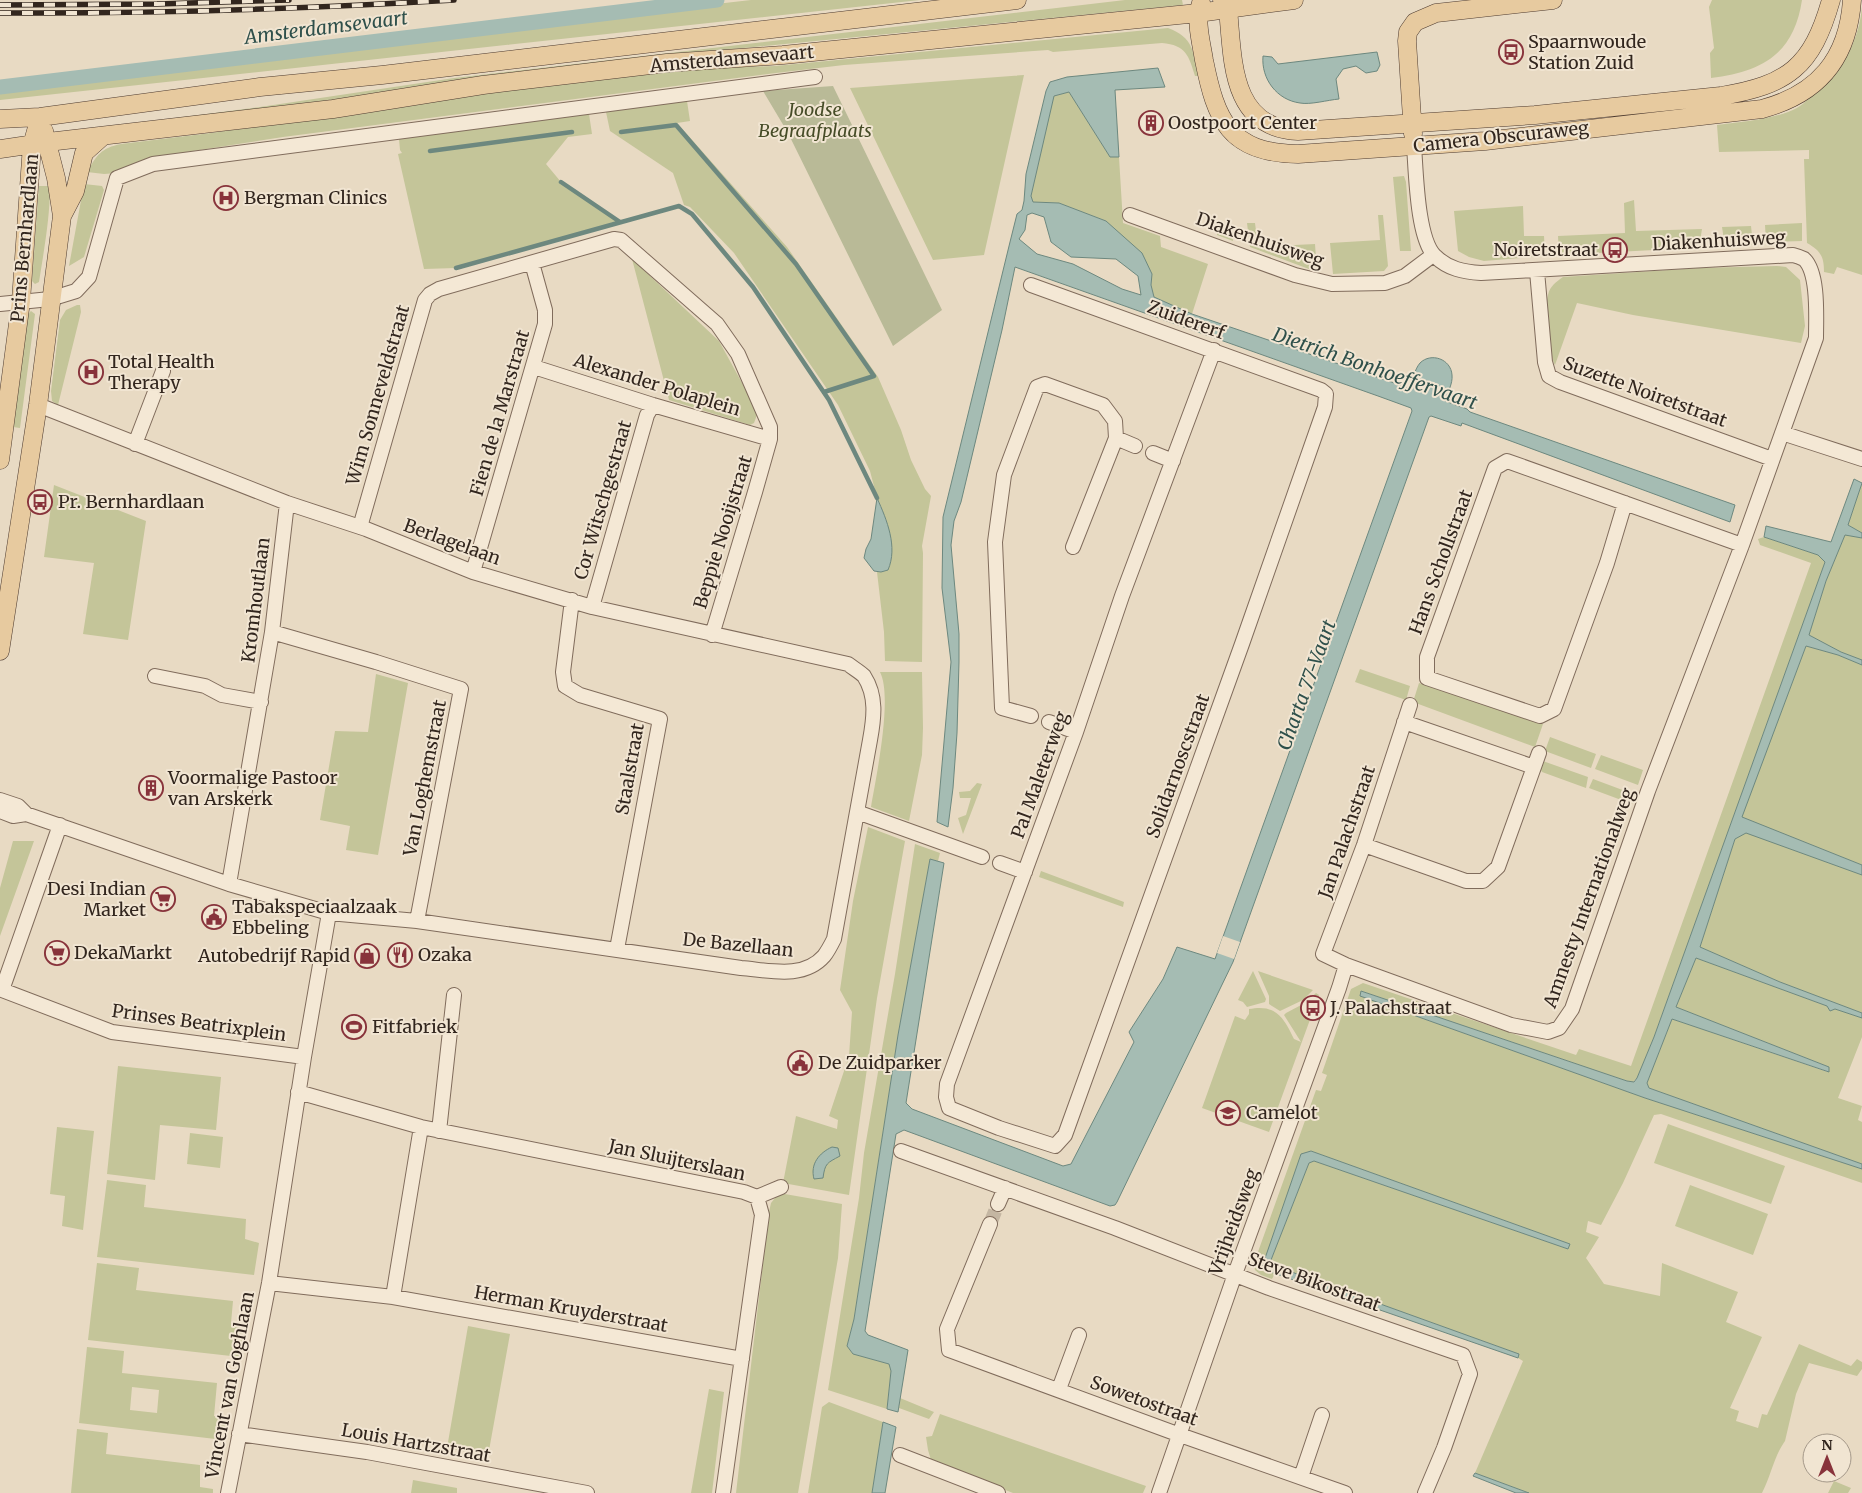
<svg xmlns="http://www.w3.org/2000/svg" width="1862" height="1493" viewBox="0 0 1862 1493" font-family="Merriweather,serif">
<rect width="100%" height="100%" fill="#e8dac3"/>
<path fill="#c4c599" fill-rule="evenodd" d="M751,0H920L0,100V86Z
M1125,0H1182L1183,5L663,56L454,82L260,111L69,132L260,107L454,78Z
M1712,0H1802C1794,54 1762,72 1711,78L1710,53L1714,48L1709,7Z
M1862,7V275L1837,267L1834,274L1824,272C1824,257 1821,251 1807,243L1804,159H1809V150L1719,152L1717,125C1740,122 1766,120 1788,112C1802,107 1806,101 1815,91C1821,86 1828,82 1833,77C1849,57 1860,32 1862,7Z
M1168,28C1193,37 1194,52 1198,76H1195C1189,56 1186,45 1162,43L1053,52L1048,50L844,65L776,73L283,137L161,156L117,173L104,174L87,172C97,155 101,148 121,144L211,133L524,88L677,69L775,66Z
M1024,75L984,255L933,260L850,88Z
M1069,92L1110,157H1119L1123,223L1160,236L1161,247L1208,264L1192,314L1154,297L1151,285L1152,274L1106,221L1059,203L1033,202L1031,196L1052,101L1054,96Z
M687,101L690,121L677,123L787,247L878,377L901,430L911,460L925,489L931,496L922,546L923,553L922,662L885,661L884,632L877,572H881L886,520L877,498L870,471L838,405L734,253L690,207L684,205L673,173L610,131L606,112Z
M589,114L592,134L568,137L546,164L561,182L620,222L456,268L424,269L398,154L402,153L400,150L399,139Z
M1404,176L1406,182L1411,251H1400L1393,177Z
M84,184L102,186L104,190L84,257L69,266Z
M39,186H50C50,218 44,250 39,282L35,284L32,281Z
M1634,200L1636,231L1702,229L1700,241L1692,248L1559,255L1558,236L1625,233L1624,203Z
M1523,206L1524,236H1544L1545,256L1484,261L1469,257L1458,251L1454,211Z
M1378,215H1383L1388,266L1384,271L1333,274L1330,243L1380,240Z
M1247,223H1255L1258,247L1315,244L1317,272L1250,247Z
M1802,223V241L1766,242L1765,225Z
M1232,224L1233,241L1217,235V225Z
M1751,226L1753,245H1729L1724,240L1722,227Z
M632,259L719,341L758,412L754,423L750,425L669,400Z
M1777,266L1786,267L1800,280L1805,326L1801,343L1633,315L1577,303L1555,365C1549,354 1544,307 1548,295C1550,286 1556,282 1563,277L1699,268Z
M77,305H80L81,312L58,405L52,401L51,391L60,320L66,310Z
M31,311L35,314L20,428L13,427L28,314Z
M1862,482V533L1848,525Z
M54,485L146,521L128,640L83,634L94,563L44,557Z
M1845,534L1862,538V660L1841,652L1809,635L1826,581Z
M1764,537L1818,555L1825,562L1654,1037L1637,1078L1633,1082L1627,1081L1361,991L1360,996L1645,1098L1862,1169V1183L1661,1114L1654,1115L1623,1183L1601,1225L1588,1221L1586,1232L1599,1237L1586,1258L1604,1284L1660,1296L1662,1263L1738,1292L1726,1322L1762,1337L1730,1408L1739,1411L1736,1421L1758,1428L1762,1414L1767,1415L1799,1344L1851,1366L1857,1359L1862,1362V1369L1857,1376L1809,1363L1796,1394L1785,1441C1774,1456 1771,1476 1762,1493H1529L1475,1473L1523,1361L1518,1358L1519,1354L1275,1266L1271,1260L1309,1163L1314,1161L1568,1249L1570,1244L1311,1151L1265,1270L1275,1273L1272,1279L1261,1275L1255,1270L1254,1263L1316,1090L1321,1091L1327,1075L1322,1073L1351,989L1363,983L1576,1055L1579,1049L1631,1066L1811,563L1760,545L1758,539Z
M1806,646L1838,655L1862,665V865L1741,817Z
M1360,669L1410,686L1406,700L1355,682Z
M880,672H922L923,728L922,755L909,821L871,807C876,777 893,697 880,672Z
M376,674L408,683L378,855L346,850L350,826L320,820L335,731L368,732Z
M1419,683L1543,724L1535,747L1413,702Z
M1550,737L1596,754L1591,768L1545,751Z
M1601,755L1643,770L1638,785L1595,769Z
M1540,760L1588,777L1586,788L1542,772L1539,766Z
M1593,779L1636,795L1632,804L1589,788Z
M977,783L982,784L963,834L958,818L966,815L971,798H960L959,792L970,791Z
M868,827L905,841L877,998L849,1195L783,1183L796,1116L837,1129L838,1120L829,1116L849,1056L852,1012L840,990L853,901Z
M1746,832L1862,875V1013L1780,982L1700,947L1735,839Z
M13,841H34L0,936V888Z
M915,844L940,853L938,861L930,859L898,1035L854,1319L847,1346L853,1354L889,1364L891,1371L887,1409L828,1390L859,1198L864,1153L895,974Z
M1041,871L1124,902L1123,907L1039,877Z
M1696,958L1827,1006L1830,1011L1835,1009L1862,1018V1037L1838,1098L1862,1106L1858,1120L1862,1122V1164L1649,1088L1647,1083L1672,1019L1828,1072L1829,1067L1676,1007Z
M1253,971L1266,999L1265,1002L1247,1007L1243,1002L1238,1000Z
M1258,971L1313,990L1303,1000L1280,1011L1269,1004V996Z
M1316,993L1319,995L1269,1132L1202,1108L1235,1016L1245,1020L1249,1014V1009C1275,1004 1283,1016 1294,1039L1301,1042L1284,1015L1286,1013L1305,1003Z
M118,1066L221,1077L216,1130L160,1125L155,1180L107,1174Z
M1668,1124L1785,1166L1771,1204L1654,1163Z
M57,1127L94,1131L83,1230L62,1226L65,1196L50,1194Z
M190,1133L223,1137L220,1168L187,1164Z
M107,1180L146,1185L144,1207L246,1219L245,1239L259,1243L254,1275L97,1257Z
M1690,1185L1768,1214L1753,1255L1675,1226Z
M779,1193L842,1204L838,1258L798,1493H736L769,1212L771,1203Z
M97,1263L139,1268L136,1290L233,1301L231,1323L239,1324V1329L243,1330L240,1357L88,1340Z
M468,1326L510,1334L488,1456L447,1448Z
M87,1347L124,1351L122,1373L217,1383L214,1416L228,1419L224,1440L79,1423ZM132,1387L159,1390L157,1413L130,1410Z
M709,1389L724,1392L712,1493H691Z
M900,1398L934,1412L929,1419L899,1408Z
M829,1402L883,1422L872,1493H808L822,1407Z
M940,1414L1146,1486L1143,1493H1013L931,1460L928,1450L926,1437L932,1436Z
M77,1429L108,1433L106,1454L200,1465V1487L213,1489V1493H71Z
M413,1480L457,1488V1493H411Z
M1834,1481L1851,1488L1848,1493H1828Z"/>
<path fill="#b9ba97" d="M833,86L942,310L893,346L788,133L763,91Z"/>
<path fill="#a5bcb3" stroke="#6d887f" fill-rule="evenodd" d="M1377,52L1380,65L1377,71L1366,73L1356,66L1343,69L1336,79L1339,99C1328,100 1310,105 1300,103C1277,100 1261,79 1263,56L1272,57L1278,64Z
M1158,68L1165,87L1115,90L1119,157H1110L1069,92L1054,96L1031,196L1033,202L1059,203L1106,221L1142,253L1152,274L1151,285L1154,297L1192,314L1409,388C1413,381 1414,370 1420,363C1431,352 1451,359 1452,375C1453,384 1447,393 1445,401L1467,409L1470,412L1735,505L1730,522L1462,423L1461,426L1431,416L1429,417L1233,962L1117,1202L1115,1205L1110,1206L904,1130L896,1134L865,1331L868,1335L908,1350L898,1412L887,1409L891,1371L889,1364L853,1354L847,1346L854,1319L898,1035L930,859L944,863L906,1103L912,1109L1063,1166L1071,1164L1134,1042L1129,1032L1163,979L1177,947L1215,959L1412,411L1411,408L1378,396L1015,267L1002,330L961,502L954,521L951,545L959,634V662L957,733L953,788L948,827L937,822L951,662L942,588L943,517L1010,242L1017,214L1022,210L1024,201L1026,174L1046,91L1050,82L1067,77ZM1032,213L1044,217L1051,242L1071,257L1116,259L1138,276L1141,295L1122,289L1073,264L1037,254L1019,239L1025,230L1027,215Z
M1854,479L1862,483L1848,525L1862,533V538L1845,535L1826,581L1809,635L1841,652L1862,660V665L1838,655L1806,646L1742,817L1862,865V875L1746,833L1735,839L1700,947L1780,982L1862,1013V1018L1835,1009L1830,1011L1827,1006L1696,958L1676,1007L1829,1067V1072L1672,1019L1647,1083L1649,1088L1862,1164V1169L1645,1098L1360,996L1361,991L1627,1081L1634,1082L1637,1078L1654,1037L1825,562L1818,555L1764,537L1766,526L1831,542Z
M877,498C887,520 898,547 888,570L881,572L874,571L864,558L866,549L871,539Z
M832,1147L838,1148L840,1156C827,1163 825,1163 823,1178L814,1179C810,1164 819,1153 832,1147Z
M1311,1151L1570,1244L1568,1249L1314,1161L1309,1163L1271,1260L1275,1266L1519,1354L1518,1358L1265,1270L1262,1267L1301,1154Z
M883,1422L896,1427L885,1493H872Z
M1475,1473L1529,1493H1516L1473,1476Z"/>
<path fill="#e8dac3" d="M1223,936L1240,942L1234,959L1217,953Z"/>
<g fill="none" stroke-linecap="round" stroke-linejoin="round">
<path stroke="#6d887f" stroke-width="4.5" d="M621,132L676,125L796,264L874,376L824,392
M430,151L572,132
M561,182L620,222
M456,268L679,206L692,214L753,287L829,400L877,498"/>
<path stroke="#a5bcb3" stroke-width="15" d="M0,87L717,0"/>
<path stroke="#c4b6a2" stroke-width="14" stroke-dasharray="14 7" stroke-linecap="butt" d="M990,1224L998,1204"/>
<defs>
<path id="minor" d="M1130,215L1295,275L1332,284L1385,283L1405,276L1433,255
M1537,271L1545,362L1549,376L1560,382L1772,459
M1031,285L1321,390L1326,394L1325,407L1242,644L1065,1135L1055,1146L999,1128L949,1108L946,1097L947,1084L1076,732L1122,596L1214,350
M0,304L50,299L76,291L89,277L117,178L153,164L815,77
M534,367L653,405L770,439
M38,405L287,503L366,529L473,572L592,607L848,664C853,668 860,672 864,676C877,696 874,718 870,740L834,939C831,945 828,951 824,956C803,980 768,970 741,968L417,921L329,913
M1782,433L1862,459
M1116,438L1135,446
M135,444L163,371
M1153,453L1173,461
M1625,503L1607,563L1554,709L1540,716L1427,678V657L1495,468L1507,461L1742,545
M360,527L425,300L430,294L439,289L614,239L621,240L717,324L738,354L770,427V439L755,492L712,635
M473,572L545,324V310L532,263
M572,600L563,672L565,686L580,695L660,719L617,949
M592,607L647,415L653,405
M272,632L376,662L461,689L417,921
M155,676L205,686L222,695L261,702
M1410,705L1364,845L1323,954L1346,965L1511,1025L1548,1032L1559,1028L1572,1009L1648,791L1742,545L1816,338C1816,318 1819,273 1804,259C1800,257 1797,256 1793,255L1481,273C1464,272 1448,269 1435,256C1417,239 1416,171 1414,146
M1031,716L1002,708L995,542L1004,475L1037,387L1045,384L1103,405L1115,421L1116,438L1073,547
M1049,722L1076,732
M1404,722L1534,767
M0,800L18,806L26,814
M0,811L13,816L26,814L229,884L329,913L304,1057L269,1283L228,1493
M857,812L982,857
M60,825L2,990L112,1032L304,1057
M1364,845L1466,881H1483L1498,867L1539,753
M1000,863L1025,872
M229,884L272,632L287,503
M298,1092L421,1127L744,1192L757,1197L762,1215L723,1493
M439,1131L454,995
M901,1151L1115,1228L1269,1288L1463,1355L1470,1374L1444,1448L1425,1493
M757,1197L781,1187
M998,1204L1005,1188
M990,1224L947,1329L949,1350L1180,1435L1345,1493
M269,1283L393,1297L742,1359
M393,1297L421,1127
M1059,1389L1079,1335
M239,1434L367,1452L587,1493
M900,1455L998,1493
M1301,1477L1322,1415
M1159,1493L1235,1274L1339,988L1346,965"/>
<path id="major" d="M1222,0L1228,9C1233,59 1230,128 1298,131L1535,115L1721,96C1788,85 1812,67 1831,0
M1201,3C1195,21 1201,41 1204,60C1216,120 1229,153 1298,154L1485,141L1762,109C1818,94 1848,59 1852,0
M0,119L40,117L260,87L382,75L1017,0
M44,131L56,178L62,216
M1413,134L1407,41L1408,32L1415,22L1436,13L1553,0
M0,149L48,142L333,109L483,85L667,63L783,55L1198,13L1294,0
M0,460L21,301L32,145L40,117
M0,651L38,405L62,216L75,191L84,153L103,136"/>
</defs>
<use href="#minor" stroke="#806c5c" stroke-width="16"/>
<use href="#major" stroke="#4e3b30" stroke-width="19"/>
<use href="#minor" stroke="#f4e8d5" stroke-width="14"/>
<use href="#major" stroke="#e7ca9f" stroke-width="18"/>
<defs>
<path id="rail" d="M0,5L157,4L289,0
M0,13C151,14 302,9 454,0"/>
</defs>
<use href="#rail" stroke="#32261e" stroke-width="5.5"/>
<use href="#rail" stroke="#f1e5d2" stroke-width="4" stroke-dasharray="11" stroke-linecap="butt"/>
</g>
<defs>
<symbol id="bus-ring" viewBox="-11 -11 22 22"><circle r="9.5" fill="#f1e5d2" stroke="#88333b" stroke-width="1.5"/><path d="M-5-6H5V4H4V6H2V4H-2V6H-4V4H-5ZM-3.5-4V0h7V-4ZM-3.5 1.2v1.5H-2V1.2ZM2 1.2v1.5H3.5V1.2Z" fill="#88333b"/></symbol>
<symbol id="building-ring" viewBox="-11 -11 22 22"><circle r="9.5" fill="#f1e5d2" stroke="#88333b" stroke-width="1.5"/><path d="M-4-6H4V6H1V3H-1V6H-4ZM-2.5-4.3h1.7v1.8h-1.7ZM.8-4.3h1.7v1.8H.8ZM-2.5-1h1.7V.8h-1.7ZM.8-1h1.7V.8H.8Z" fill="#88333b"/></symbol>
<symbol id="hospital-ring" viewBox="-11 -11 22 22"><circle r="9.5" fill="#f1e5d2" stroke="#88333b" stroke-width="1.5"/><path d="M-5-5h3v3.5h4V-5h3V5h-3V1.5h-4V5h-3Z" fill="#88333b"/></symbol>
<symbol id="supermarket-ring" viewBox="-11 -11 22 22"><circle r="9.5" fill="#f1e5d2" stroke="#88333b" stroke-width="1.5"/><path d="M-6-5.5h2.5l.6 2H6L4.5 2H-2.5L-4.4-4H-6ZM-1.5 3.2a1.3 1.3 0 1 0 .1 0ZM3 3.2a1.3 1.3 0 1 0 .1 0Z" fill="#88333b"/></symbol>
<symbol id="civic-ring" viewBox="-11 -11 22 22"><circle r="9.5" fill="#f1e5d2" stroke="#88333b" stroke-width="1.5"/><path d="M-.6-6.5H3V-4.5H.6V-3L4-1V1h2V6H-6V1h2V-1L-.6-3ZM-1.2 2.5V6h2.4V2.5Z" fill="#88333b"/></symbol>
<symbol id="restaurant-ring" viewBox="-11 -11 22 22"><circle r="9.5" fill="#f1e5d2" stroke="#88333b" stroke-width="1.5"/><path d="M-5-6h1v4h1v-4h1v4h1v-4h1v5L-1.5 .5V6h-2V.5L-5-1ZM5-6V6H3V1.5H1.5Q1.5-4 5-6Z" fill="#88333b"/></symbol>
<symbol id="shop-ring" viewBox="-11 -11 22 22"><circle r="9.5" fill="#f1e5d2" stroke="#88333b" stroke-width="1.5"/><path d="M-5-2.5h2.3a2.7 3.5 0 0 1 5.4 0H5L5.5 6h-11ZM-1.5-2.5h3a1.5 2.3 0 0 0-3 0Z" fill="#88333b"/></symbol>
<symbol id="stadium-ring" viewBox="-11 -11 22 22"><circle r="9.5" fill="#f1e5d2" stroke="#88333b" stroke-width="1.5"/><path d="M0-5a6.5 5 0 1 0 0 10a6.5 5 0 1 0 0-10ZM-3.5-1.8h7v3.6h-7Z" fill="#88333b"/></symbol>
<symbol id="school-ring" viewBox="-11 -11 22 22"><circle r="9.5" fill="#f1e5d2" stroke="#88333b" stroke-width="1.5"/><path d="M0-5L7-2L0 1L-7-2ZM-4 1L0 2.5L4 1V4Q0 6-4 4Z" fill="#88333b"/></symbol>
</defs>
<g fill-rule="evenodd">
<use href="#bus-ring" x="1497" y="38" width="28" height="28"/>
<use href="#building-ring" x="1137" y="109" width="28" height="28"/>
<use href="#hospital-ring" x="212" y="184" width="28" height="28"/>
<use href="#bus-ring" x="1601" y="236" width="28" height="28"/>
<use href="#hospital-ring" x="77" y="358" width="28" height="28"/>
<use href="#bus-ring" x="26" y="488" width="28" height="28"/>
<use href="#building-ring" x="137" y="774" width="28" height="28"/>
<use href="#supermarket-ring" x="149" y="885" width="28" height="28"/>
<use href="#civic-ring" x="200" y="903" width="28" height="28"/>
<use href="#supermarket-ring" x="43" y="939" width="28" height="28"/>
<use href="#restaurant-ring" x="386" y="941" width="28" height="28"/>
<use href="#shop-ring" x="353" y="942" width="28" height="28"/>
<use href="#bus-ring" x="1299" y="994" width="28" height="28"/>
<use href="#stadium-ring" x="340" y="1013" width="28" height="28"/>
<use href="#civic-ring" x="786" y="1049" width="28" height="28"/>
<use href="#school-ring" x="1214" y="1099" width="28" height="28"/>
</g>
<g text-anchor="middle" stroke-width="4" stroke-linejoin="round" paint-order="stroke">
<g font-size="18" fill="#32261e" stroke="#f1e5d2" text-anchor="start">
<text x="1528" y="48">Spaarnwoude<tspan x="1528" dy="21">Station Zuid</tspan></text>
<text x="1168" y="129">Oostpoort Center</text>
<text x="244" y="204">Bergman Clinics</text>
<text x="1598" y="256" text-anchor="end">Noiretstraat</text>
<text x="108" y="368">Total Health<tspan x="108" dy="21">Therapy</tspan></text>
<text x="58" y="508">Pr. Bernhardlaan</text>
<text x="168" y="784">Voormalige Pastoor<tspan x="168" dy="21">van Arskerk</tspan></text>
<text x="146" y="895" text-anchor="end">Desi Indian<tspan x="146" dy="21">Market</tspan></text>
<text x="232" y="913">Tabakspeciaalzaak<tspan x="232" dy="21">Ebbeling</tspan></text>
<text x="74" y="959">DekaMarkt</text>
<text x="418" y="961">Ozaka</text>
<text x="350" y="962" text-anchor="end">Autobedrijf Rapid</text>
<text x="1330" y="1014">J. Palachstraat</text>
<text x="372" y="1033">Fitfabriek</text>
<text x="818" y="1069">De Zuidparker</text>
<text x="1246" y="1119">Camelot</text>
</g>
<g font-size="18" fill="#32261e" stroke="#f1e5d2">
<text transform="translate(732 59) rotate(-5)" y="6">Amsterdamsevaart</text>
<text transform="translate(1501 137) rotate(-6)" y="6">Camera Obscuraweg</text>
<text transform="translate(25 238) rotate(-85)" y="6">Prins Bernhardlaan</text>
<text transform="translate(1260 240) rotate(19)" y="6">Diakenhuisweg</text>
<text transform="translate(1719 241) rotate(-3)" y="6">Diakenhuisweg</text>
<text transform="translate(1186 320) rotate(20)" y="6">Zuidererf</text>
<text transform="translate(657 385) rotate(17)" y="6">Alexander Polaplein</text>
<text transform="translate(1645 392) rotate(20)" y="6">Suzette Noiretstraat</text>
<text transform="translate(378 395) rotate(-74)" y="6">Wim Sonneveldstraat</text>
<text transform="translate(500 413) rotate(-74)" y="6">Fien de la Marstraat</text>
<text transform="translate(603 500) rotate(-74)" y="6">Cor Witschgestraat</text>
<text transform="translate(723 532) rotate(-73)" y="6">Beppie Nooijstraat</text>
<text transform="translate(452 542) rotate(20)" y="6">Berlagelaan</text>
<text transform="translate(1441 562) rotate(-70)" y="6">Hans Schollstraat</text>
<text transform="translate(256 600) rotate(-83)" y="6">Kromhoutlaan</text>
<text transform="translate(1178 766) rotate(-70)" y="6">Solidarnoscstraat</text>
<text transform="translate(630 769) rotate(-80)" y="6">Staalstraat</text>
<text transform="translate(1040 775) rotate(-70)" y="6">Pal Maleterweg</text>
<text transform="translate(425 778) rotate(-79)" y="6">Van Loghemstraat</text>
<text transform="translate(1347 832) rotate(-71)" y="6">Jan Palachstraat</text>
<text transform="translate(1589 898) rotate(-70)" y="6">Amnesty Internationalweg</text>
<text transform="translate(738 945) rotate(6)" y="6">De Bazellaan</text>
<text transform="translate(199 1023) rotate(8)" y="6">Prinses Beatrixplein</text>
<text transform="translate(677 1160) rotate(12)" y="6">Jan Sluijterslaan</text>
<text transform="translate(1234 1222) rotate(-70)" y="6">Vrijheidsweg</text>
<text transform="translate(1314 1282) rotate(20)" y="6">Steve Bikostraat</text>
<text transform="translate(571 1309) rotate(10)" y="6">Herman Kruyderstraat</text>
<text transform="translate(230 1385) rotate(-79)" y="6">Vincent van Goghlaan</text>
<text transform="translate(1144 1401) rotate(20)" y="6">Sowetostraat</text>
<text transform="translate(416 1443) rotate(10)" y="6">Louis Hartzstraat</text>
</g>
<g font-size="18" font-style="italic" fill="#464c27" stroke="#f1e5d2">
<text x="815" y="116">Joodse<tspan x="815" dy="21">Begraafplaats</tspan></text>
</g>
<g font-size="19" font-style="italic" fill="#2f504b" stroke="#f1e5d2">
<text transform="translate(326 27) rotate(-7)" y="7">Amsterdamsevaart</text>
<text transform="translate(1375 368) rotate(19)" y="7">Dietrich Bonhoeffervaart</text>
<text transform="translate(1306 685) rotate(-70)" y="7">Charta 77-Vaart</text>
</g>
</g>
<g transform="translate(1827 1458)"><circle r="24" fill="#f1e5d2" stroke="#a5998a"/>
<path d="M0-4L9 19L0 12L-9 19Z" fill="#88333b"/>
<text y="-8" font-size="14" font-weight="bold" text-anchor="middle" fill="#32261e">N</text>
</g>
</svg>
